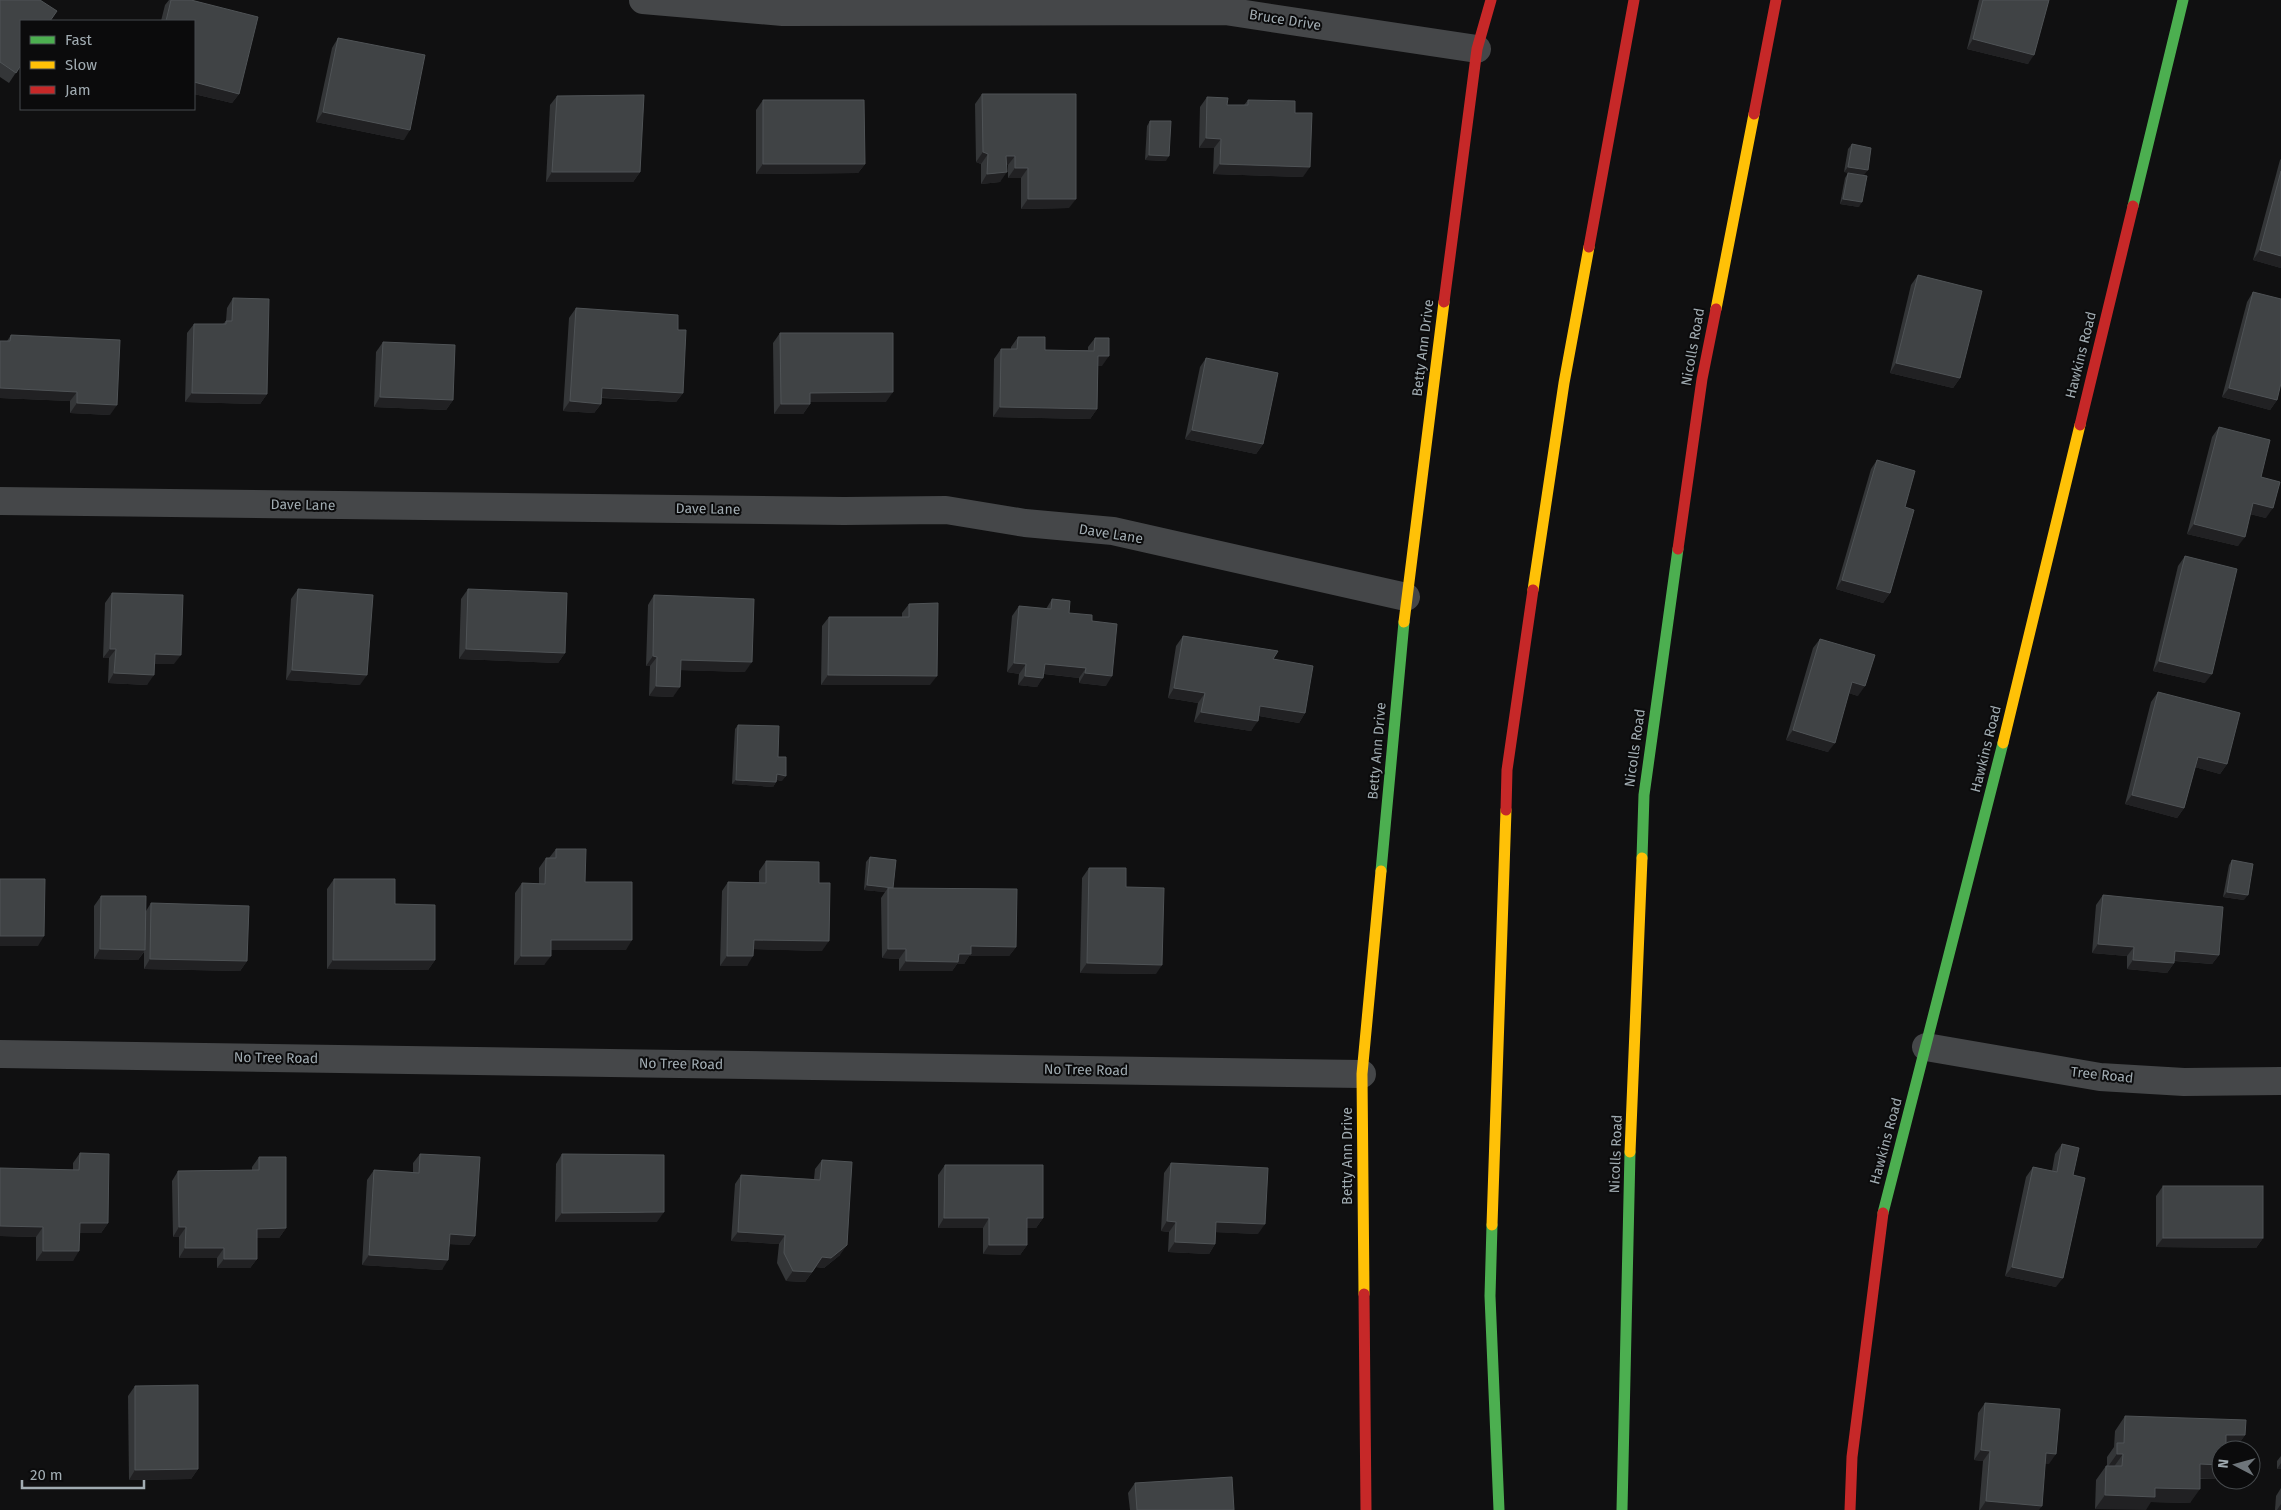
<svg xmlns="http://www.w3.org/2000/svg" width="2281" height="1510" font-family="'Fira Sans',sans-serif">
	<rect width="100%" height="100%" fill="#101011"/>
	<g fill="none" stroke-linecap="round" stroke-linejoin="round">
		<g stroke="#454749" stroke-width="28">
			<polyline points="643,0 783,12 1225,11 1477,49"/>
			<polyline points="0,501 844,511 946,510 1025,523 1113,531 1406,597"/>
			<polyline points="1926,1047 2100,1077 2184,1082 2281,1081"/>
			<polyline points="0,1054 1362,1074"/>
		</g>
		<g stroke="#4caf50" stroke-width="11">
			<polyline points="2133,206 2183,0"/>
			<polyline points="1642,858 1644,795 1678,549"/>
			<polyline points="1381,871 1404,622"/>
			<polyline points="1883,1213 2003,743"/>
			<polyline points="1492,1225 1490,1296 1499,1510"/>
			<polyline points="1622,1510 1630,1152"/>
		</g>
		<g stroke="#ffc107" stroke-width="11">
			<polyline points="1716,309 1754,114"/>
			<polyline points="1533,590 1564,383 1589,247"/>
			<polyline points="1404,622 1444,302"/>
			<polyline points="2003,743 2080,425"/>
			<polyline points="1630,1152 1642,858"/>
			<polyline points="1492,1225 1506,810"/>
			<polyline points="1364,1294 1362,1074 1381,871"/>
		</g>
		<g stroke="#c62828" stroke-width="11">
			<polyline points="1754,114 1776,0"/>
			<polyline points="1589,247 1634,0"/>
			<polyline points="1444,302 1477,49 1491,0"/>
			<polyline points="2080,425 2133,206"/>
			<polyline points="1678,549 1702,379 1716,309"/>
			<polyline points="1506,810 1507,770 1533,590"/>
			<polyline points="1364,1294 1366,1510"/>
			<polyline points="1850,1510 1852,1457 1883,1213"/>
		</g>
	</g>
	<g fill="#343638">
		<polygon points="0,0 21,65 9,83 0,77"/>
		<polygon points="169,0 191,0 239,94 232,103 194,94 194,21 161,21 165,5"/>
		<polygon points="1979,0 2049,0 2028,64 1967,49"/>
		<polygon points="338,38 404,140 316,122 332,48"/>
		<polygon points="982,94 1069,208 1021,209 1021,178 1008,178 1008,165 1007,165 1000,182 981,184 981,164 976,162 975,104"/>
		<polygon points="557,96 640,172 633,182 546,182 550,105"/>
		<polygon points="1207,97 1227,105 1244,105 1248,100 1295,113 1303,177 1213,174 1214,148 1199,148 1200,107"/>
		<polygon points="763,100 865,164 858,173 756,174 756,110"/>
		<polygon points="1150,121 1166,161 1145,160 1147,126"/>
		<polygon points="1852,144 1864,175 1844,172 1848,149"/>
		<polygon points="2281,159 2281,268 2253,260 2280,160"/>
		<polygon points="1848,173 1859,207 1840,204 1845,178"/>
		<polygon points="1918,275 1960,378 1953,388 1890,373 1911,285"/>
		<polygon points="2253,292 2277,400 2270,410 2222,397 2247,302"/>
		<polygon points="233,298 267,394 260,404 185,402 187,333 194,324 223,324 226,321 227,308"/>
		<polygon points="576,308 678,330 683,393 676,402 601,398 601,404 594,413 563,411 569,318"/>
		<polygon points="780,333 886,402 810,402 810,404 803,414 774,414 773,343"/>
		<polygon points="11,335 110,415 70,413 70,401 0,398 0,341 7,341"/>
		<polygon points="1018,337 1045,350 1088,350 1088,347 1095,338 1102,366 1098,366 1097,409 1090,419 993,417 994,359 1001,349 1011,349 1011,347"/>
		<polygon points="383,342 453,400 446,410 374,407 376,352"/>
		<polygon points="1206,358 1263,444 1256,454 1185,439 1200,367"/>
		<polygon points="2219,427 2261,477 2266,518 2250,514 2238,546 2187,534 2212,437"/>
		<polygon points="1877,460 1905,507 1890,593 1883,603 1836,589 1871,469"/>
		<polygon points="2185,556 2205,683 2153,671 2178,566"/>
		<polygon points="298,589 360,685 286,680 291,599"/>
		<polygon points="468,589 565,653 558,663 459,659 461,599"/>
		<polygon points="112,593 174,664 154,664 147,685 108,683 109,658 103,658 105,603"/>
		<polygon points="654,595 745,672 681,670 673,697 649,696 650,666 646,666 648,605"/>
		<polygon points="1052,599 1069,613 1092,621 1106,686 1079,683 1079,678 1044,674 1037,687 1018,685 1019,674 1007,672 1012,616 1019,606 1046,609"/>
		<polygon points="909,604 930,685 821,685 822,626 829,617 902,617 902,613"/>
		<polygon points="1183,636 1273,659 1305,713 1299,723 1259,716 1251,731 1194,722 1198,703 1168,698 1176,646"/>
		<polygon points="1820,639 1858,696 1849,693 1828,752 1786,740 1813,648"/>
		<polygon points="2158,692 2227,764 2220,774 2195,767 2184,808 2177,818 2125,804 2151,702"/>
		<polygon points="738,725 778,757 782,781 777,780 776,782 773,787 732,784 735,729"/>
		<polygon points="556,849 585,882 626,950 551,950 544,965 514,965 515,893 522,883 539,884 539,868 546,858 549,858"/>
		<polygon points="870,857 893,888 1016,947 1009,956 969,956 964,964 957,964 952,971 899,971 899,959 882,958 881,898 885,892 864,890 866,862"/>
		<polygon points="2232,860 2244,900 2223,897 2229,865"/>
		<polygon points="766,861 819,883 822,951 754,949 747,966 720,966 722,891 728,882 759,882 759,871"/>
		<polygon points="1089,868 1126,887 1156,974 1080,973 1082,878"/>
		<polygon points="334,879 395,904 435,960 428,970 327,969 327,889"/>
		<polygon points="2103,895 2219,955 2212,964 2174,961 2174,963 2167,973 2127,969 2127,956 2092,953 2096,905"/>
		<polygon points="101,896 146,911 151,903 247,961 240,971 144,969 144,952 138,960 94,959 94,906"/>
		<polygon points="2062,1144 2073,1175 2056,1287 2005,1276 2026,1177 2033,1167 2052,1171 2055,1154"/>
		<polygon points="80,1153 108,1223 101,1233 80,1233 73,1261 36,1261 36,1237 0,1236 0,1168 73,1170 73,1163"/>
		<polygon points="420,1154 475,1236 469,1245 450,1244 442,1270 362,1265 367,1180 374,1170 413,1172 413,1163"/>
		<polygon points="562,1154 657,1222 555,1222 556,1164"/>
		<polygon points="259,1157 286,1228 279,1238 257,1238 257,1259 250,1268 217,1268 217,1258 179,1258 179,1237 173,1237 172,1181 178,1171 252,1170 252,1167"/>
		<polygon points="822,1160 840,1255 824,1268 816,1267 805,1282 786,1281 777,1263 779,1244 731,1241 735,1184 741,1175 814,1179 815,1169"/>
		<polygon points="1171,1163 1258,1234 1216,1232 1215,1244 1209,1254 1168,1252 1169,1232 1161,1231 1164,1173"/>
		<polygon points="945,1165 1043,1218 1036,1228 1027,1228 1027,1245 1020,1255 983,1254 983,1228 938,1228 938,1175"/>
		<polygon points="2163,1186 2263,1238 2256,1248 2156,1247 2156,1196"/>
		<polygon points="135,1386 198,1469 191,1479 129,1480 128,1396"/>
		<polygon points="1985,1403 2049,1464 2045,1463 2039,1510 1979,1510 1983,1461 1974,1460 1978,1413"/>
		<polygon points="2125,1416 2245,1435 2235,1449 2226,1449 2215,1479 2200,1479 2190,1503 2151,1502 2095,1509 2096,1480 2106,1466 2107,1466 2107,1457 2114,1447 2115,1431"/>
		<polygon points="2281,1456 2281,1469 2277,1469 2277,1461"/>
		<polygon points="1135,1483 1234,1510 1130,1510 1128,1493"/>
		<polygon points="2281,1488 2281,1510 2275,1510 2276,1496"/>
	</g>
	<g fill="#212123">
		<polygon points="1973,39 2034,55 2028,64 1967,49"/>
		<polygon points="194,82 239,94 232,103 194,94"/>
		<polygon points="323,112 410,130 404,140 316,122"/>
		<polygon points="1206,138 1221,139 1214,148 1199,148"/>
		<polygon points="983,152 988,154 981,164 976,162"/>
		<polygon points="1149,155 1169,156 1166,161 1145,160"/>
		<polygon points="1006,156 1015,156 1008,165 1000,166"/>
		<polygon points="763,164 865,164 858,173 756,174"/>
		<polygon points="1220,164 1310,167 1303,177 1213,174"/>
		<polygon points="1848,167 1868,170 1864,175 1844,172"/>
		<polygon points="1015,168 1028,168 1021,178 1008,178"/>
		<polygon points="552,172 640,172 633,182 546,182"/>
		<polygon points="1007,172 1000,182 981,184 987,174"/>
		<polygon points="1028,199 1076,199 1069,208 1021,209"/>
		<polygon points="1843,199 1862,202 1859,207 1840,204"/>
		<polygon points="2260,250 2281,256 2281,268 2253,260"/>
		<polygon points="1098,356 1109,356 1102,366 1092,366"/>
		<polygon points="1896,363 1960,378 1953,388 1890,373"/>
		<polygon points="0,388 77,392 70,401 0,398"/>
		<polygon points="602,388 683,393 676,402 595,397"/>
		<polygon points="2229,388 2277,400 2270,410 2222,397"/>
		<polygon points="893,392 886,402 803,402 810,393"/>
		<polygon points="192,393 267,394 260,404 185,402"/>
		<polygon points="380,397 453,400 446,410 374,407"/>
		<polygon points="570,401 601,404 594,413 563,411"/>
		<polygon points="77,403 117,405 110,415 70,413"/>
		<polygon points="781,404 810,404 803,414 774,414"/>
		<polygon points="1000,407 1097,409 1090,419 993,417"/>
		<polygon points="1192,430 1263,444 1256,454 1185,439"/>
		<polygon points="2253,503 2273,508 2266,518 2246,513"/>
		<polygon points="2194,524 2245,537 2238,546 2187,534"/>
		<polygon points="1842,580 1890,593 1883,603 1836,589"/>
		<polygon points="110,649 116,649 109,658 103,658"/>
		<polygon points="466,649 565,653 558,663 459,659"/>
		<polygon points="155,654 181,655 174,664 148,664"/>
		<polygon points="653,656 657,657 650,666 646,666"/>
		<polygon points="681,660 752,662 745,672 674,670"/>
		<polygon points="2159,661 2212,674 2205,683 2153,671"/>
		<polygon points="1014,663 1026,664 1019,674 1007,672"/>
		<polygon points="1045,664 1086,668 1079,678 1038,673"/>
		<polygon points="292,670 367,675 360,685 286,680"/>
		<polygon points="114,673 154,675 147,685 108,683"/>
		<polygon points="1085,673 1112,676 1106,686 1079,683"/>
		<polygon points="828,675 937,676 930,685 821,685"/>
		<polygon points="1025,676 1043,678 1037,687 1018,685"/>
		<polygon points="1852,682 1865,686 1858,696 1845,692"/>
		<polygon points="656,686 680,687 673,697 649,696"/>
		<polygon points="1174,688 1205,693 1198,703 1168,698"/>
		<polygon points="1260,706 1305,713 1299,723 1254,715"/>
		<polygon points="1201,712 1258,721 1251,731 1194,722"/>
		<polygon points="1793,730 1835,743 1828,752 1786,740"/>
		<polygon points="2198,757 2227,764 2220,774 2191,766"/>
		<polygon points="777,774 786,776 782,781 774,779"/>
		<polygon points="736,780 776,782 773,787 732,784"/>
		<polygon points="2132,795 2184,808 2177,818 2125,804"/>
		<polygon points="867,885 893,888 888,888 885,892 864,890"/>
		<polygon points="2227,892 2248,895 2244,900 2223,897"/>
		<polygon points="0,936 44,936 38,946 0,946"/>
		<polygon points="551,940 632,940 626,950 545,950"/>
		<polygon points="754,940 829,941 822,951 747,949"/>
		<polygon points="2098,944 2134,947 2127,956 2092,953"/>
		<polygon points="971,946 1016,947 1009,956 969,956 964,964 957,964 952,971 899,971 906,961"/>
		<polygon points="100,949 145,950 138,960 94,959"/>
		<polygon points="888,949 906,949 899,959 882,958"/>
		<polygon points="2175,951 2219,955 2212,964 2168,960"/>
		<polygon points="521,956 551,956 544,965 514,965"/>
		<polygon points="727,956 753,956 747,966 720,966"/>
		<polygon points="150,959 247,961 240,971 144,969"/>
		<polygon points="333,960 435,960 428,970 327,969"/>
		<polygon points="2133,960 2174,963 2167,973 2127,969"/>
		<polygon points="1087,963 1162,965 1156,974 1080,973"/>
		<polygon points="664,1212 657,1222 555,1222 562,1213"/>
		<polygon points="944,1218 989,1218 983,1228 938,1228"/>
		<polygon points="1027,1218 1043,1218 1036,1228 1020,1228"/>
		<polygon points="1167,1221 1176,1222 1169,1232 1161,1231"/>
		<polygon points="1216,1222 1265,1224 1258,1234 1210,1232"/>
		<polygon points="80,1223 108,1223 101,1233 74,1233"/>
		<polygon points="0,1226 43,1227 36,1237 0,1236"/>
		<polygon points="179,1227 186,1227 179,1237 173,1237"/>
		<polygon points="286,1228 279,1238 250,1238 257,1229"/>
		<polygon points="738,1232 785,1235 779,1244 731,1241"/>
		<polygon points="450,1234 475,1236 469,1245 444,1244"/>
		<polygon points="2163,1238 2263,1238 2256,1248 2156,1247"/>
		<polygon points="1175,1242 1215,1244 1209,1254 1168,1252"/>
		<polygon points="847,1245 840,1255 824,1268 815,1267 822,1257"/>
		<polygon points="989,1245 1027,1245 1020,1255 983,1254"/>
		<polygon points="185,1248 224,1248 217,1258 179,1258"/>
		<polygon points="43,1251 79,1251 73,1261 36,1261"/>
		<polygon points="369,1255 448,1260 442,1270 362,1265"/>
		<polygon points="224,1259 257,1259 250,1268 217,1268"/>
		<polygon points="2012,1267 2063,1278 2056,1287 2005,1276"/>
		<polygon points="793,1271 812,1272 805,1282 786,1281"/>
		<polygon points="2226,1435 2245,1435 2235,1449 2216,1449"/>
		<polygon points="1981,1450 1990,1451 1983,1461 1974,1460"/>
		<polygon points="2046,1453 2056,1454 2049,1464 2039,1463"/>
		<polygon points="2117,1454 2123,1454 2113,1468 2107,1468"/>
		<polygon points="2281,1463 2281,1469 2277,1469"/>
		<polygon points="2200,1464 2221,1465 2221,1471 2215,1479 2190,1478"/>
		<polygon points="198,1469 191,1479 129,1480 135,1470"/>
		<polygon points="2155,1488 2200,1489 2190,1503 2151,1502 2146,1510 2095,1509 2105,1495"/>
		<polygon points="1986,1501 2042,1506 2039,1510 1980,1510"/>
		<polygon points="2281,1504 2281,1510 2277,1510"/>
	</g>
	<g fill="#404345" stroke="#4f5356">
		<polygon points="0,0 40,0 57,11 50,21 21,21 21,65 16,73 0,62"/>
		<polygon points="171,0 191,0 258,17 239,94 194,82 194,21 166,21"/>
		<polygon points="1983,0 2049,0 2034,55 1973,39"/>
		<polygon points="338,38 425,55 410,130 323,112"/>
		<polygon points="982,94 1076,94 1076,199 1028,199 1028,168 1015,168 1015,156 1006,156 1007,172 987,174 988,154 983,152"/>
		<polygon points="644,95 640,172 552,172 557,96"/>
		<polygon points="1207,97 1228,98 1227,105 1248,105 1248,100 1295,101 1295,113 1312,113 1310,167 1220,164 1221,139 1206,138"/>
		<polygon points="763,100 864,100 865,164 763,164"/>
		<polygon points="1150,121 1171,121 1169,156 1149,155"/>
		<polygon points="1852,144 1871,148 1868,170 1848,167"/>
		<polygon points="2281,171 2281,256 2260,250"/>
		<polygon points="1848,173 1867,176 1862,202 1843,199"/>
		<polygon points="1918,275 1982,291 1960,378 1896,363"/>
		<polygon points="2253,292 2281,299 2281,383 2277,400 2229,388"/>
		<polygon points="233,298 269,299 267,394 192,393 194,324 226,324 226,321 232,321"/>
		<polygon points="576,308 678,315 678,330 686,330 683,393 602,388 601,404 570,401"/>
		<polygon points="780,333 893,333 893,392 810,393 810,404 781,404"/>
		<polygon points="11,335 120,340 117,405 77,403 77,392 0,388 0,341 10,341"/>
		<polygon points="1018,337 1045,337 1045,350 1094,351 1095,338 1109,338 1109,356 1098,356 1097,409 1000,407 1001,349 1017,349"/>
		<polygon points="383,342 455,345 453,400 380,397"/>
		<polygon points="1206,358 1278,373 1263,444 1192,430"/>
		<polygon points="2219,427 2270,440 2261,477 2280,482 2273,508 2253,503 2245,537 2194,524"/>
		<polygon points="1877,460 1915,471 1905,507 1914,510 1890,593 1842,580"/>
		<polygon points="2185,556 2237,569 2212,674 2159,661"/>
		<polygon points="298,589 373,595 367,675 292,670"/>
		<polygon points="468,589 567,593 565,653 466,649"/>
		<polygon points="112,593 183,595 181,655 155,654 154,675 114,673 116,649 110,649"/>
		<polygon points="654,595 754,599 752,662 681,660 680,687 656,686 657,657 653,656"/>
		<polygon points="1052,599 1070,601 1069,613 1092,615 1092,621 1117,624 1112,676 1085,673 1086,668 1045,664 1043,678 1025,676 1026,664 1014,663 1019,606 1051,609"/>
		<polygon points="938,603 937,676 828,675 829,617 909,617 909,604"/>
		<polygon points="1183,636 1278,651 1273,659 1313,666 1305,713 1260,706 1258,721 1201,712 1205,693 1174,688"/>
		<polygon points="1820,639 1875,655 1865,686 1852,682 1835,743 1793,730"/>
		<polygon points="2158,692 2240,713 2227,764 2198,757 2184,808 2132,795"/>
		<polygon points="738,725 779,726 778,757 786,757 786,776 777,774 776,782 736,780"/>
		<polygon points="556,849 586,849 585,882 632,882 632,940 551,940 551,956 521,956 522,883 545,884 546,858 556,858"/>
		<polygon points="870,857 896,860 893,888 867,885"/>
		<polygon points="2232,860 2253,864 2248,895 2227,892"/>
		<polygon points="766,861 819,862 819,883 830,883 829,941 754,940 753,956 727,956 728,882 766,883"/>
		<polygon points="1089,868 1126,868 1126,887 1164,888 1162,965 1087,963"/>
		<polygon points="0,879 45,879 44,936 0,936"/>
		<polygon points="334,879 395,879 395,904 435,905 435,960 333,960"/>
		<polygon points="888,888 1017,889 1016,947 971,946 971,954 959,954 958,962 906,961 906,949 888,949"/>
		<polygon points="2103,895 2223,907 2219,955 2175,951 2174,963 2133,960 2134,947 2098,944"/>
		<polygon points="101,896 146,896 145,950 100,949"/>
		<polygon points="151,903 249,906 247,961 150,959"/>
		<polygon points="2062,1144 2079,1148 2073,1175 2085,1178 2063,1278 2012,1267 2033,1167 2057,1172"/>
		<polygon points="80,1153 109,1154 108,1223 80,1223 79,1251 43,1251 43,1227 0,1226 0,1168 79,1170"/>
		<polygon points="420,1154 480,1157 475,1236 450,1234 448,1260 369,1255 374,1170 419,1173"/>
		<polygon points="562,1154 664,1155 664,1212 562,1213"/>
		<polygon points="259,1157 286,1157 286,1228 257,1229 257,1259 224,1259 224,1248 185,1248 186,1227 179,1227 178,1171 259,1170"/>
		<polygon points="822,1160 852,1162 847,1245 831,1258 822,1257 812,1272 793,1271 784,1253 785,1235 738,1232 741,1175 820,1180"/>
		<polygon points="1171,1163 1268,1168 1265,1224 1216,1222 1215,1244 1175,1242 1176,1222 1167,1221"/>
		<polygon points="945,1165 1043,1165 1043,1218 1027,1218 1027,1245 989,1245 989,1218 944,1218"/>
		<rect x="2163" y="1186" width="100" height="52"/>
		<polygon points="198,1385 198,1469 135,1470 135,1386"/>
		<polygon points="1985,1403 2060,1409 2056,1454 2046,1453 2042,1506 1986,1501 1990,1451 1981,1450"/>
		<polygon points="2125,1416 2246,1420 2245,1435 2226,1435 2226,1450 2221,1450 2221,1465 2200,1464 2200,1489 2155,1488 2155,1497 2105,1495 2106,1466 2122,1466 2123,1454 2117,1454 2117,1443 2124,1443"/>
		<polygon points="1232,1477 1234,1510 1137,1510 1135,1483"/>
	</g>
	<g text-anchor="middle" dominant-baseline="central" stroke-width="4" stroke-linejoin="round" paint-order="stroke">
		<g font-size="14" fill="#a1acb2" stroke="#0b0b0c">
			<text transform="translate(1285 20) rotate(9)">Bruce Drive</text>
			<text transform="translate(1693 347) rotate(-80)">Nicolls Road</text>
			<text transform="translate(1423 348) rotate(-83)">Betty Ann Drive</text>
			<text transform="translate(2081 355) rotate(-76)">Hawkins Road</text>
			<text transform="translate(303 505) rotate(1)">Dave Lane</text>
			<text transform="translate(708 509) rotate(1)">Dave Lane</text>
			<text transform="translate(1111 534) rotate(9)">Dave Lane</text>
			<text transform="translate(1635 748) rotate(-82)">Nicolls Road</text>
			<text transform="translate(1986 749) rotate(-76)">Hawkins Road</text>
			<text transform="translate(1377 751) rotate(-85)">Betty Ann Drive</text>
			<text transform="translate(276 1058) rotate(1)">No Tree Road</text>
			<text transform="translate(681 1064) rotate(1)">No Tree Road</text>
			<text transform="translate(1086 1070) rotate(1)">No Tree Road</text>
			<text transform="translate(2102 1075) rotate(6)">Tree Road</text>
			<text transform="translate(1886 1141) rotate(-75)">Hawkins Road</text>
			<text transform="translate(1616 1154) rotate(-88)">Nicolls Road</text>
			<text transform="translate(1347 1156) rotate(-90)">Betty Ann Drive</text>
		</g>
	</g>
	<rect x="20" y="20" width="175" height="90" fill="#0b0b0c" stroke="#474b4e"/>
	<rect x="30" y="36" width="25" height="8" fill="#4caf50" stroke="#474b4e"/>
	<text x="65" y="45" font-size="15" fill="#a1acb2">Fast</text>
	<rect x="30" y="61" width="25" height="8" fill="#ffc107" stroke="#474b4e"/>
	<text x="65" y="70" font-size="15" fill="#a1acb2">Slow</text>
	<rect x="30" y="86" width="25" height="8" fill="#c62828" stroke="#474b4e"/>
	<text x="65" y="95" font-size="15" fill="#a1acb2">Jam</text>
	<g transform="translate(2236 1465) rotate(276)"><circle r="24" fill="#0b0b0c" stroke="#474b4e"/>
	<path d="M0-4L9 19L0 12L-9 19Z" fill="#6e757a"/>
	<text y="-8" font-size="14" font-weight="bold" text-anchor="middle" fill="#a1acb2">N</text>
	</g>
	<path d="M22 1480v8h122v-8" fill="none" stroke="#a1acb2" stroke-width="2.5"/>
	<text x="30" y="1480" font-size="15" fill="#a1acb2" stroke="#0b0b0c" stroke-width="4" paint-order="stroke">20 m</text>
</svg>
